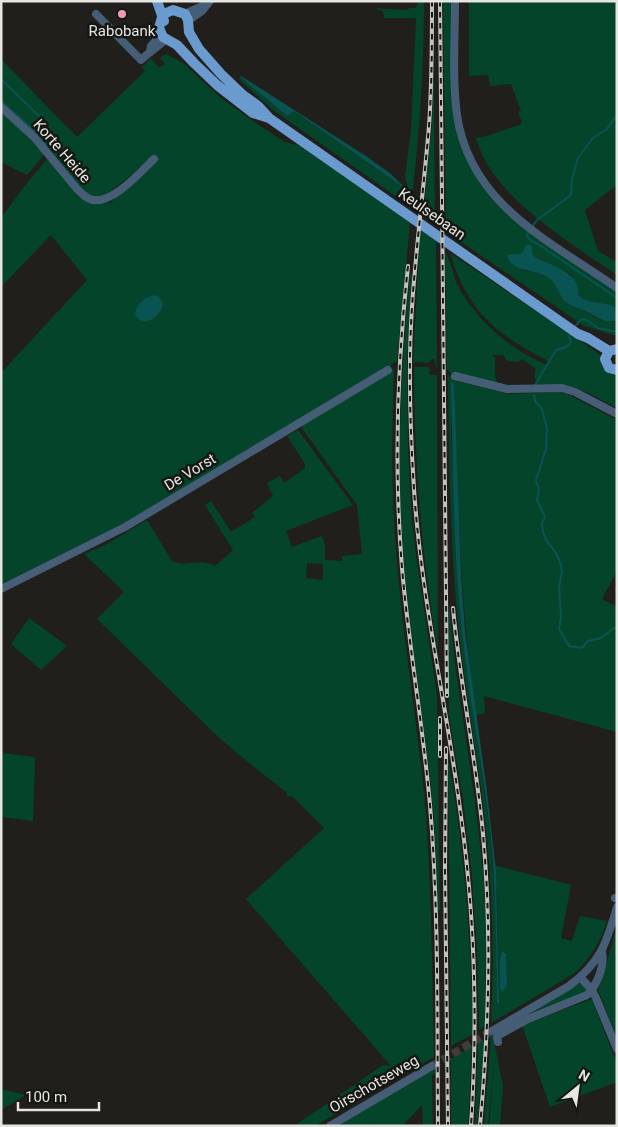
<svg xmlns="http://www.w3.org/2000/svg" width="618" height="1127" font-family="Roboto,sans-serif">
	<rect width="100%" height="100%" fill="#201f1c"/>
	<g fill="#04442a" fill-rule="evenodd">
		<path d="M419,1h5c0,69 -5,138 -13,206l-138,-97 -34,-31 1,-2 41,34 7,5 6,-5 94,66 20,12 -3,-12 6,-47 5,-112h-32l-1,-7 -10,-3 35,2 1,-2h7z"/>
		<path d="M443,1h9l1,105 19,63 20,29 25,24 100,69v17c-10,-7 -34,-3 -39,-13 -3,-5 -4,-14 -6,-20l-38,-19 -2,-3 -1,-7 -10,9h-13l1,5 13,10 15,2 10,4 8,6 12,21 16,6 13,9 18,4 3,-1v15l-33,-10 -136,-93v-7h-2z"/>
		<path d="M469,1h148v184l-32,25 13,41 19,11v13c-48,-33 -125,-78 -141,-137l11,-2 32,-11 3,-3 -4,-10 3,-1 -10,-27 -21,2 -2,-11 -19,1z"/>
		<path d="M166,54l17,9 38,35 39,28 25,16 16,4 109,77 -13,139 -4,1 -4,5 -260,153 -128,63v-211l86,-93 -36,-45 -50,52v-69l22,-30 24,-29 30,36 9,6 11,3 13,-1 48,-42 -5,-5c-12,9 -42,39 -55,41 -7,1 -12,-3 -17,-8l-80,-84v-46l76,78 68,-66 -3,-4 9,-9 8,10 6,-4 -5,-6z"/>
		<polygon points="433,81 434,81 435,224 433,220 432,222 423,216 432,125"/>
		<polygon points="1,112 28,136 44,155 27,175 1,162 1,129 3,128"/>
		<polygon points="421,231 432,238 432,240 433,238 436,240 437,369 434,359 432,359 428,363 413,362 420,232"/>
		<path d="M445,252c7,10 8,25 14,36 20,35 51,61 88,77l1,-4c-52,-27 -80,-49 -98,-108l148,100 3,3 1,8 15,9v35c-32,-17 -43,-26 -81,-23l1,-3 -3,-6 2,-7 -14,-10 -4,3 -11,-1 -4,-6h-10v2h2v19l2,7 9,2 -56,-12 -3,-4z"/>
		<path d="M410,275h2l-5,87 1,88 4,70 4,36 21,139 3,215h-2c-1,-44 -3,-88 -8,-132 -9,-76 -21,-152 -27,-228 -7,-93 -2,-183 7,-275z"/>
		<path d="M414,367h15l1,8h7l1,277c-16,-92 -24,-189 -24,-285z"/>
		<path d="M394,368c-2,60 -3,121 2,181 6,85 21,170 29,255 7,84 7,170 9,253l-119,69h-21l89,-61 8,1 -145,-167 78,-71 -31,-31 -7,-1 1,-3 -49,-39 -25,-22 -116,-113 27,-27 -40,-38 19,-8 44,-26 25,41c17,7 26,-4 43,5l18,-16 -28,-45 6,-4 20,31 24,-15 -3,-4 21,-17 -6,-13 13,-7 4,7 21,-15v-4l-18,-28 11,-6 55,75 -67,26 6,16 30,-11 3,9v15l17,1v-5l20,-2 -5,-49 -58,-81zM307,563l16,1v16l-17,-2z"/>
		<path d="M448,375l10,3 -1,3 52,13 46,-2 12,2 50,26v151l-15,28 15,8v125l-133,-36 1,17 -9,2c-16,-111 -19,-221 -22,-333l-3,50 7,142 8,88 24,169 6,90 1,67 2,15 -2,-108 -3,-30 77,20 -10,53 11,3 8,-25 27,5c-7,22 -16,36 -32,52l-84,50c3,-64 2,-129 -5,-193 -7,-66 -20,-132 -27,-198 -9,-85 -10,-171 -11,-257zM502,951l3,1 1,2 1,31 -6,6 -1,-3v-29z"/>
		<polygon points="449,603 455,664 475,802 483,871 486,922 485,1023 485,1026 479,1030 477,950 472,876 463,799 449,716"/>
		<polygon points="29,618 67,646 41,670 11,644"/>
		<polygon points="1,753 35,757 33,821 1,817"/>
		<path d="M448,757c16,89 23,180 25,273v4l-22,12z"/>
		<polygon points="617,926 617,1039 598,989 602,980"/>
		<polygon points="578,983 582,984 586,988 586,993 529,1014"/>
		<polygon points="592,999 617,1064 617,1082 550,1107 522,1025"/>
		<polygon points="491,1035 495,1038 494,1042 503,1086 500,1126 489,1126 495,1051 488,1126 484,1126"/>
		<polygon points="485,1039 477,1126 475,1126 478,1043"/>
		<polygon points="472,1046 468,1126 451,1126 451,1059"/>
		<polygon points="435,1068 435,1073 432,1075 433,1126 423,1126 422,1105 402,1126 339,1126 368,1107"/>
		<polygon points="1,1089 26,1095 1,1110"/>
	</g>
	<g fill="#095353">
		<polygon points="241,76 366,156 391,174 407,190 294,111 288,116 281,111 240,77"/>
		<path d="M526,244l6,2v7l2,3c16,10 47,15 44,39 10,11 27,5 39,13v13c-15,3 -23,-7 -36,-12 -4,-2 -10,-3 -14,-6 -8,-6 -9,-18 -18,-25 -12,-10 -37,-4 -42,-23 12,-3 15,4 19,-11z"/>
		<path d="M155,295l4,2 4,7c-3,14 -22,26 -28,9 2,-10 10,-16 20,-18z"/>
		<path d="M454,382l7,193 4,56 22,161 9,79 3,132h-2v-3c-1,-57 -1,-113 -7,-170 -8,-67 -21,-132 -28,-199 -9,-82 -9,-167 -11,-248z"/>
		<polygon points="502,951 503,951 506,954 507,985 502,992 500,988 500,959"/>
	</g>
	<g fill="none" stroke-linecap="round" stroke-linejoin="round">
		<g stroke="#095353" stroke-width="2">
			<polyline points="1,79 42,119 48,131 48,146"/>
			<polyline points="1,101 38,134 48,146"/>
			<polyline points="532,227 537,220 571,195 572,179 578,158 593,138 607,129 617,115"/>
			<polyline points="529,231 527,236 530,240 538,244 617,298"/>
			<polyline points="574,328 580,320 585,319 598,328 617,332"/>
			<polyline points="535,385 556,350 567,347 571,342 569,337 570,334"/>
			<polyline points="534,395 535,401 542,409 547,429 546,449 536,480 539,490 537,500 544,515 545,518 542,523 543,532 547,541 556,553 561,565 562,572 559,587 561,617 559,629 569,646 582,648 588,641 601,638 614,628 617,628"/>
		</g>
		<polyline stroke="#3e3d3a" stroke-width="8" stroke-dasharray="8 4" stroke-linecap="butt" points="432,1066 492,1031"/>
		<g stroke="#465d76" stroke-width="8">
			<path d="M455,1c0,38 -3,77 2,114 13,90 93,126 160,173"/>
			<polyline points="189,12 207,4"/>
			<path d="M96,14l45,46c8,-8 17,-13 25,-21"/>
			<polyline points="192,18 202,11 210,1"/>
			<polyline points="150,52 151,46 161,35"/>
			<path d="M1,107l33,30 43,52c5,5 10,10 16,11 20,4 48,-29 61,-41"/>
			<polyline points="455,376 507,389 562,388 575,392 617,414"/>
			<polyline points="1,589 125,527 388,370"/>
			<polyline points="615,898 617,898"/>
			<polyline points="581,978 592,990 596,998 617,1049"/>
			<path d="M492,1031l77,-45c32,-24 37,-42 48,-79"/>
			<path d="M498,1042l-1,-5 2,-2 29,-16 59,-24c10,-10 18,-29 15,-43"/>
			<polyline points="330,1126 432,1066"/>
		</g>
		<g stroke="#6b9ace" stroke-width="10">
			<polyline points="157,1 164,21"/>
			<polyline points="269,118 253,113 217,85 194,63 177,45 163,37 159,28 162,17 166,13 173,10 185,14 188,20 189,32 199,49 221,74 243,95 258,106 269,118 578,334 588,338 609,351"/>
			<polyline points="617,349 609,351 605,359 609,368 617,370"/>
		</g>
		<g stroke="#c2c2bf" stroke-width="4">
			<g id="rail">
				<path d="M432,1c0,42 0,84 -3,125 -5,60 -13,121 -17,181 -4,60 -2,121 2,182 7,108 32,213 46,320 15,105 18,210 11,317"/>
				<polyline points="440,1 447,696"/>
				<path d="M408,266c-11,100 -14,202 -6,302 7,80 21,158 28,237 9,107 7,214 8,321"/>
				<path d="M453,608c7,76 23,150 30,226 9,98 6,194 -3,292"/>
				<polyline points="440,718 440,756"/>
				<polyline points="446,748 445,868 448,1126"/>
			</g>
		</g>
		<use href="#rail" stroke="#161613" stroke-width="2" stroke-dasharray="5.5" stroke-linecap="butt"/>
	</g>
	<circle fill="#ef9ab8" stroke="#161613" stroke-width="2" cx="122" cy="14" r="5"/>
	<g text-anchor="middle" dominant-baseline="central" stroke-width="5" stroke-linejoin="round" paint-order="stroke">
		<g font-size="15" fill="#e5e5e2" stroke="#161613">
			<text x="122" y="31">Rabobank</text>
		</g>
		<g font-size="15" fill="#e5e5e2" stroke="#161613">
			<text transform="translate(62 151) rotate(49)">Korte Heide</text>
			<text transform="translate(432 214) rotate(35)">Keulsebaan</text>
			<text transform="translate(190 472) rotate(-31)">De Vorst</text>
			<text transform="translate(374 1084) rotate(-30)">Oirschotseweg</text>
		</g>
	</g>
	<rect width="618" height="1127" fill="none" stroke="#e5e5e2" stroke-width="5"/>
	<g transform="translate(578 1087) rotate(29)" stroke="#161613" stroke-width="4" paint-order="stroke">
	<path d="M0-4L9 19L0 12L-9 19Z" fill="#e5e5e2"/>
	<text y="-8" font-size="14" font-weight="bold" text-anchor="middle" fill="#e5e5e2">N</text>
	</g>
	<path d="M18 1102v8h81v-8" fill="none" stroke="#e5e5e2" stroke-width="2.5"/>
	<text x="25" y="1102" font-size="15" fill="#e5e5e2" stroke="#161613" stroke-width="4" paint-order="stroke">100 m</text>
</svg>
